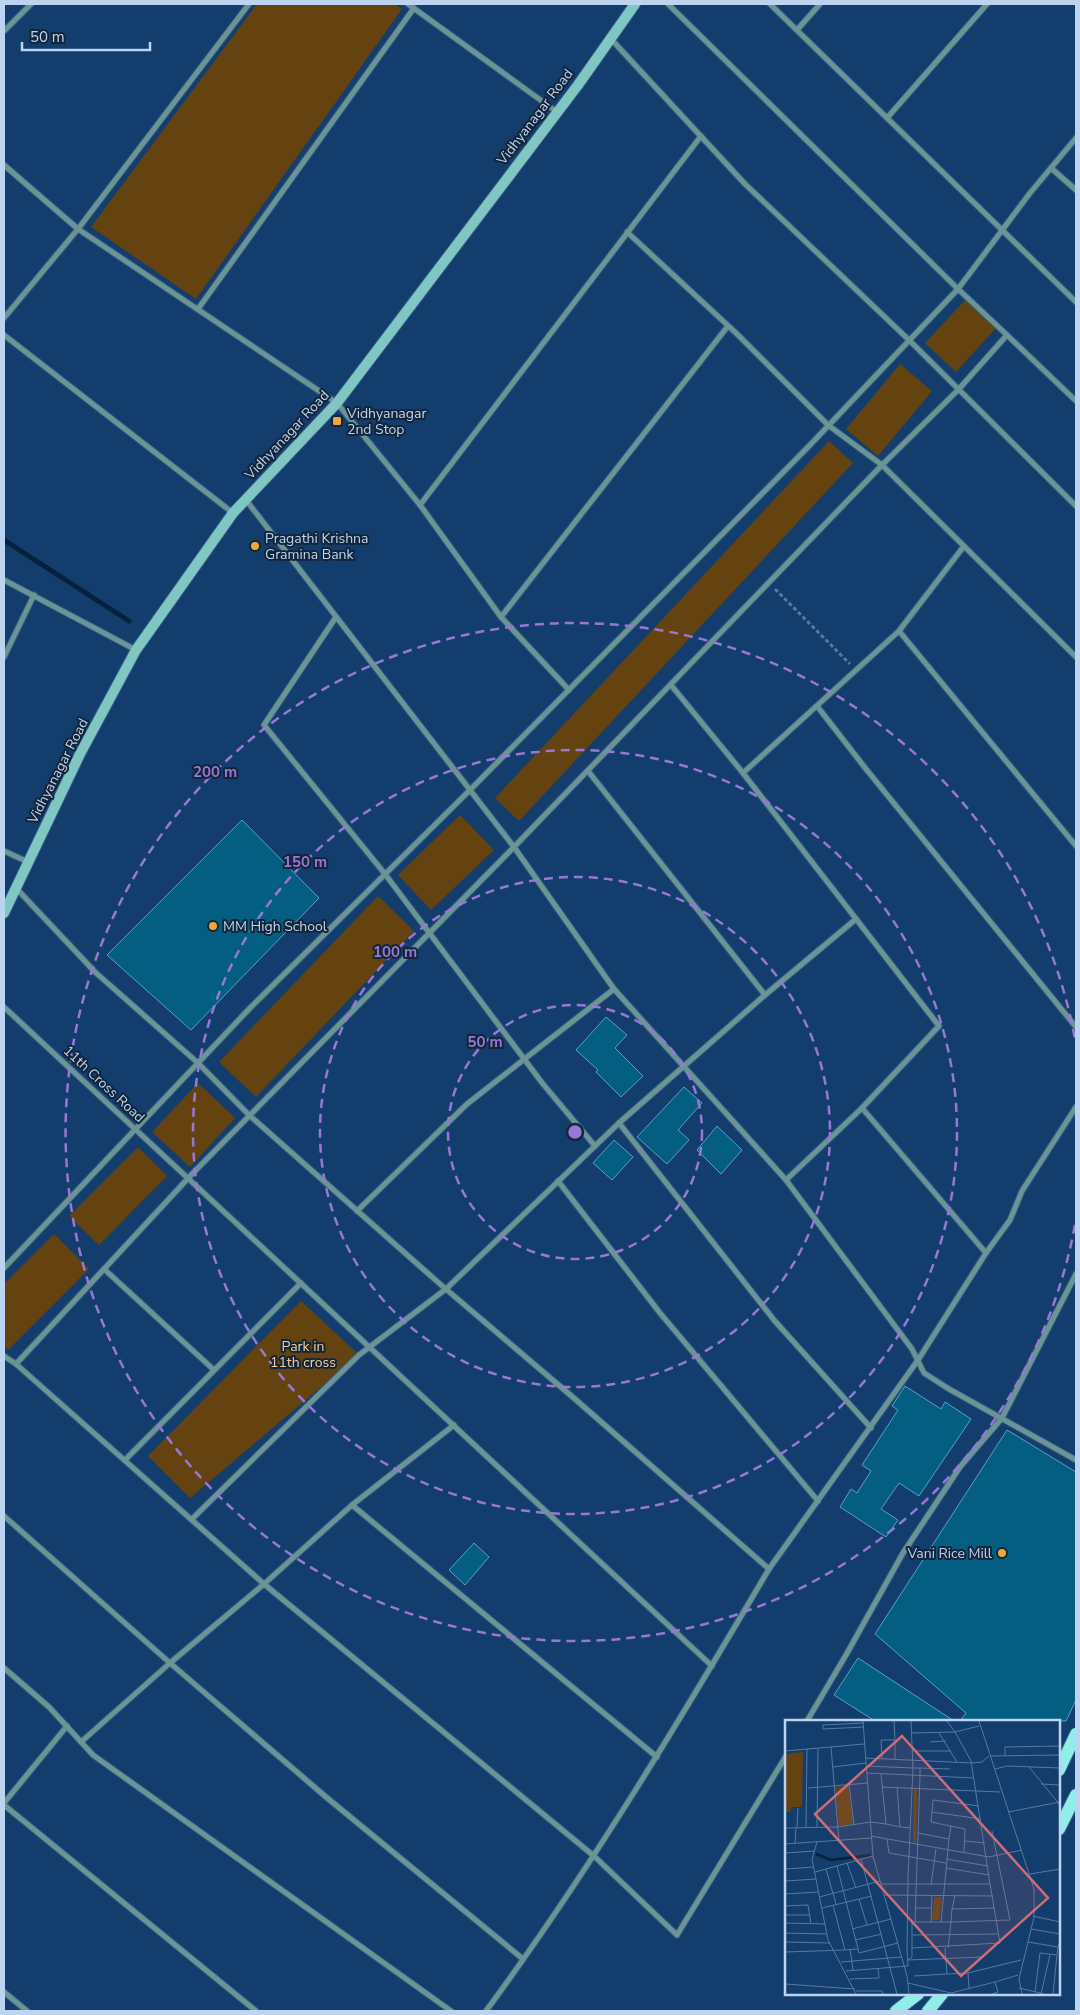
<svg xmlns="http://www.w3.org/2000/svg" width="1080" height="2015" font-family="'Nunito Sans',sans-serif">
	<rect width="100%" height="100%" fill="#133d6c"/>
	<g fill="#644310">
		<polygon points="257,4 394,4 402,9 196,299 91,227"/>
		<polygon points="965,300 996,328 956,372 925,343"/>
		<polygon points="900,364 932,391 878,456 846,429"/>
		<polygon points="829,441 853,463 519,821 495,798"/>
		<polygon points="460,815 494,850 431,910 398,875"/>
		<polygon points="378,896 414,931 256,1097 219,1062"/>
		<polygon points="198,1083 235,1118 190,1167 152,1132"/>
		<polygon points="138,1147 167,1176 99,1245 69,1216"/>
		<polygon points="54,1234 89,1269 8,1350 4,1345 4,1284"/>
		<polygon points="301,1301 359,1355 190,1498 148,1456"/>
	</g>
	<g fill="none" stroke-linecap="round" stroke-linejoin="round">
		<polyline stroke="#07213d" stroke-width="5" points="4,540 129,621"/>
	</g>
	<g fill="#045e81" stroke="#58a1c7">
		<polygon points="242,820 319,898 191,1030 107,955"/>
		<polygon points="606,1017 627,1035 615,1048 643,1076 621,1097 596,1072 598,1070 576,1050"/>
		<polygon points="684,1087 702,1103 678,1130 689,1140 667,1164 637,1137"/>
		<polygon points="717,1126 742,1150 721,1174 697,1150"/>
		<polygon points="614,1140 633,1157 612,1180 593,1163"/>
		<polygon points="905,1386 941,1409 945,1402 971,1419 919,1496 899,1483 881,1509 898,1520 886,1537 840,1507 851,1489 857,1493 871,1471 862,1465 898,1410 892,1406"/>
		<polygon points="1007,1430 1076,1472 1076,1700 1066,1721 960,1721 966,1713 875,1634"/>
		<polygon points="474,1543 489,1557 465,1585 449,1570"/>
		<polygon points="858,1658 954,1721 875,1721 834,1695"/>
	</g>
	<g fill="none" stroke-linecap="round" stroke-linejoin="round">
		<g stroke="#355b86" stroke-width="7">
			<g id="street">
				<polyline points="408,4 557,112"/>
				<polyline points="668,4 958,289 1030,193 1076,138"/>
				<polyline points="770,4 1076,302"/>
				<polyline points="797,30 820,4"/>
				<polyline points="4,31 31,4"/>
				<polyline points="611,39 745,184 909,340 1076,506"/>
				<polyline points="887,118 987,4"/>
				<polyline points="4,165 78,229 337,403 420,505"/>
				<polyline points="1051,168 1076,190"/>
				<polyline points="627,232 736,333 828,425 882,465 1076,657"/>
				<polyline points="198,309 414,8"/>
				<polyline points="4,318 78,229 249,4"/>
				<polyline points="4,335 233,513"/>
				<polyline points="1007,335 1076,401"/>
				<polyline points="246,500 514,847 614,989 786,1180 912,1349 924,1373 949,1389 1076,1460"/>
				<polyline points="4,580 136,650"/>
				<polyline points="336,617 264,725 385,874 543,1084 595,1146"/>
				<polyline points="501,617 420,505 701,136"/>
				<polyline points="899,631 964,546"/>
				<polyline points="4,657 34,595"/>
				<polyline points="671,685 743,773"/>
				<polyline points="569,690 501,617 728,326"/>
				<polyline points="817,706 866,769 1076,1027"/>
				<polyline points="588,771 765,995 856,919"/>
				<polyline points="4,851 28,862"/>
				<polyline points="16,888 95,972 198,1063 249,1115 440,1284 575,1399 769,1569 918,1360 986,1253 1010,1220 1022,1191 1076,1107"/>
				<polyline points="4,1007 712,1666"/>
				<polyline points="862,1108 986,1253"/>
				<polyline points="619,1123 774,1320 871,1428"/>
				<polyline points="786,1180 862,1108 939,1026 743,773 899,631 1076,846"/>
				<polyline points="558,1181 660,1313 818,1501"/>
				<polyline points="357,1211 467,1104 614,989"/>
				<polyline points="4,1268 250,1008 470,790 810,445 958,289 1007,335 958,390 882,465 514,847 193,1173 16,1364 4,1356"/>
				<polyline points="104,1269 214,1370"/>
				<polyline points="16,1364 264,1584 170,1663 81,1742"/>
				<polyline points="454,1425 352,1505 657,1757"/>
				<polyline points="125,1460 301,1283"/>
				<polyline points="352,1505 264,1584 594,1856 677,1935 786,1756"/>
				<polyline points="4,1516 170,1663 326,1797 523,1959"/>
				<polyline points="192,1519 359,1355 446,1289 619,1123 765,995"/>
				<polyline points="4,1668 49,1707 93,1755 451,2011"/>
				<polyline points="807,1721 846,1655 903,1553 960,1467 1002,1418 1076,1274"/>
				<polyline points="4,1803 67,1726"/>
				<polyline points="4,1805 256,2011"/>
				<polyline points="4,1992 27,2011"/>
				<path d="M486,2011c104,-141 194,-291 283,-442"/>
			</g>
		</g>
		<g stroke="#355b86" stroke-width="12">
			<polyline id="secondary" points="4,913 80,754 136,650 233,513 337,403 578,85 635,4"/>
		</g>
		<g stroke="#355b86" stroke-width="14">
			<g id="primary">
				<polyline points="1059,1770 1076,1734"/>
				<polyline points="1059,1829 1076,1795"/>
				<polyline points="896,2011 918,1994"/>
				<polyline points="928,2011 942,1994"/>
			</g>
		</g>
		<polyline stroke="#5679a0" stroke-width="3" stroke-dasharray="4 2.5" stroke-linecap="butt" points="775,589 850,664"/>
		<use href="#street" stroke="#6a9594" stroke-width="5"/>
		<use href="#secondary" stroke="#80c7c4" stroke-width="10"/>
		<use href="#primary" stroke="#90edea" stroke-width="12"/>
	</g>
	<g fill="none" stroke="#9978d5" stroke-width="2.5" stroke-dasharray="9 6">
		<circle cx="575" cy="1132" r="127"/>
		<circle cx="575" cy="1132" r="255"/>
		<circle cx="575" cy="1132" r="382"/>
		<path d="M1075 1225A509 509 0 1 1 1075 1039"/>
	</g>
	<g fill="#eea73d" stroke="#13253a" stroke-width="2">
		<rect x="332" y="416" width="10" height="10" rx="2.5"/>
		<circle cx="255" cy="546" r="5"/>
		<circle cx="213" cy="926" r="5"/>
		<circle cx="1002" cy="1553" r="5"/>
	</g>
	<g text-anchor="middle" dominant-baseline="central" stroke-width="4" stroke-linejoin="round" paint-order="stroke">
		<g font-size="14" fill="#bdd4f0" stroke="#13253a">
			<text transform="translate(535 117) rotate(-53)">Vidhyanagar Road</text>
			<text transform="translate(287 435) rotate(-47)">Vidhyanagar Road</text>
			<text transform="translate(58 771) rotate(-63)">Vidhyanagar Road</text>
			<text transform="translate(104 1084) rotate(43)">11th Cross Road</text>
		</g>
		<g font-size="14" fill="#bdd4f0" stroke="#13253a" text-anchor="start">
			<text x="347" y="413">Vidhyanagar<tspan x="347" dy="16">2nd Stop</tspan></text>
			<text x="265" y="538">Pragathi Krishna<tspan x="265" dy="16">Gramina Bank</tspan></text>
			<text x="223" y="926">MM High School</text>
			<text x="992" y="1553" text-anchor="end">Vani Rice Mill</text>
		</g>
		<g font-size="14" fill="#f6ce9a" stroke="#13253a">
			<text x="303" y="1346">Park in<tspan x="303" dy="16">11th cross</tspan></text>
		</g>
	</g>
	<g transform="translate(785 1720)">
		<rect width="275" height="275" fill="#133d6c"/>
		<path d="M18,32l-1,55h-10l-2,5h-5v-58zM63,66l5,38 -14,2 -4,-39zM129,69l3,1 -1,52h-3zM149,177h8l-3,23h-7z" fill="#644310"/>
		<path fill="none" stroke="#07213d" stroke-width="2.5" d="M31,134l15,6 40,-5"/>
		<path fill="none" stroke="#5779a1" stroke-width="1" d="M78,1l10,135 34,120 2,18M162,1l8,11 24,-6M194,1l55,168v28l-15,62 3,15M79,3l-41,2v4l41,-2M154,13l18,29M110,20v19M145,22l16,-1M46,27l8,94M0,31l79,-7M127,31h39M206,36l69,-1M220,36v-9l55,-1M80,38l107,5 10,-1 7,-6M97,39l-1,-19h14l-1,-19M81,46l47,2 -2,-47M48,47l33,-4M244,47l31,38M135,48l30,1M210,49l12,-3 53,2M82,53l107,5M96,54l5,50 14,3M256,64l19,1M64,65l5,40M97,67l118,5M112,67l3,40 11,1M23,68l60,-5M147,92l49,7M223,92l52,-10M32,107l1,-79M0,108l53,-1 33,-5 15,2M12,108l1,-20M21,108l1,-79M133,113l31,6 2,-13M86,116l118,21 33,-7M102,119l2,14 57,10M180,121l20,2M32,122l-5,17 16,81 28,54M0,124l86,-6M10,124l1,-16M179,132l1,-23 -34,-7 2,-22 46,6M0,133l30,-2M76,139l36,135M161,139l42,7M62,143l9,25M52,146l22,87 39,-10M161,148l43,7M0,149l29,-2M41,149l10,35M30,152l58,-16M245,154l30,-5M0,161l31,-2M96,164h109l-19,-123 -16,-29 -44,1M146,165l5,-36M0,174l33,-2M99,175l109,1M170,176l-3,13 43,-1M34,177l61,-16M74,179l8,26M48,185l12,45 13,-1M0,186l23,-1 3,19M37,188l50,-12M130,188h17M167,189l-1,13 59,-2 -18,-89M0,195h25M248,196l27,6M130,202h36l-3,26M146,202l1,-27M156,202l8,-83M0,203l40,1M67,209l39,-10M246,209l29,5M0,213l42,1M127,215l87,-1M70,220l27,-6M0,222l45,1M243,222l30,5 2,-7M127,228l88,-5 -10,-59M65,229l3,21M0,232l60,-2M56,242l60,-5M61,251l62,-5 -1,-18 1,-71 5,-109h7v8l-5,146 -3,1v34l-4,3 75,-3M162,254l21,-1M129,256l33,-2 -2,-26M65,259l29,-1 -1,-9M210,262l23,-7M123,263l43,10 44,-11 3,10 -6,2M0,264l70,5M184,268l-1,-15 53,-13M234,268l25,6M71,271h26l1,3M250,272l5,-39 17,2 1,-8M256,274l9,-39M268,274l4,-39"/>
		<path fill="#cc6d78" fill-opacity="0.15" stroke="#cc6d78" stroke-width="2.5" d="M117,16l146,162 -87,78 -146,-162z"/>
		<rect width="275" height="275" fill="none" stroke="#bdd4f0" stroke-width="2.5"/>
	</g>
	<circle cx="575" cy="1132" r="8" fill="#9978d5" stroke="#13253a" stroke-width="2.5"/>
	<g font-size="15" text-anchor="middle" font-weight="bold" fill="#9978d5" stroke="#13253a" stroke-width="4" stroke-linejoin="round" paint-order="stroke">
		<text x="215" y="777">200 m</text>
		<text x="305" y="867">150 m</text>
		<text x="395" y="957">100 m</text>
		<text x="485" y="1047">50 m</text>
	</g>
	<rect width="1080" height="2015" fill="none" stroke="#bdd4f0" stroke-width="10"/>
	<path d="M22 42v8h128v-8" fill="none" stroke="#bdd4f0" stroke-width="2.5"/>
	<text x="30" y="42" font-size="15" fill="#bdd4f0" stroke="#13253a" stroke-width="4" paint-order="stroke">50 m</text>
</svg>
